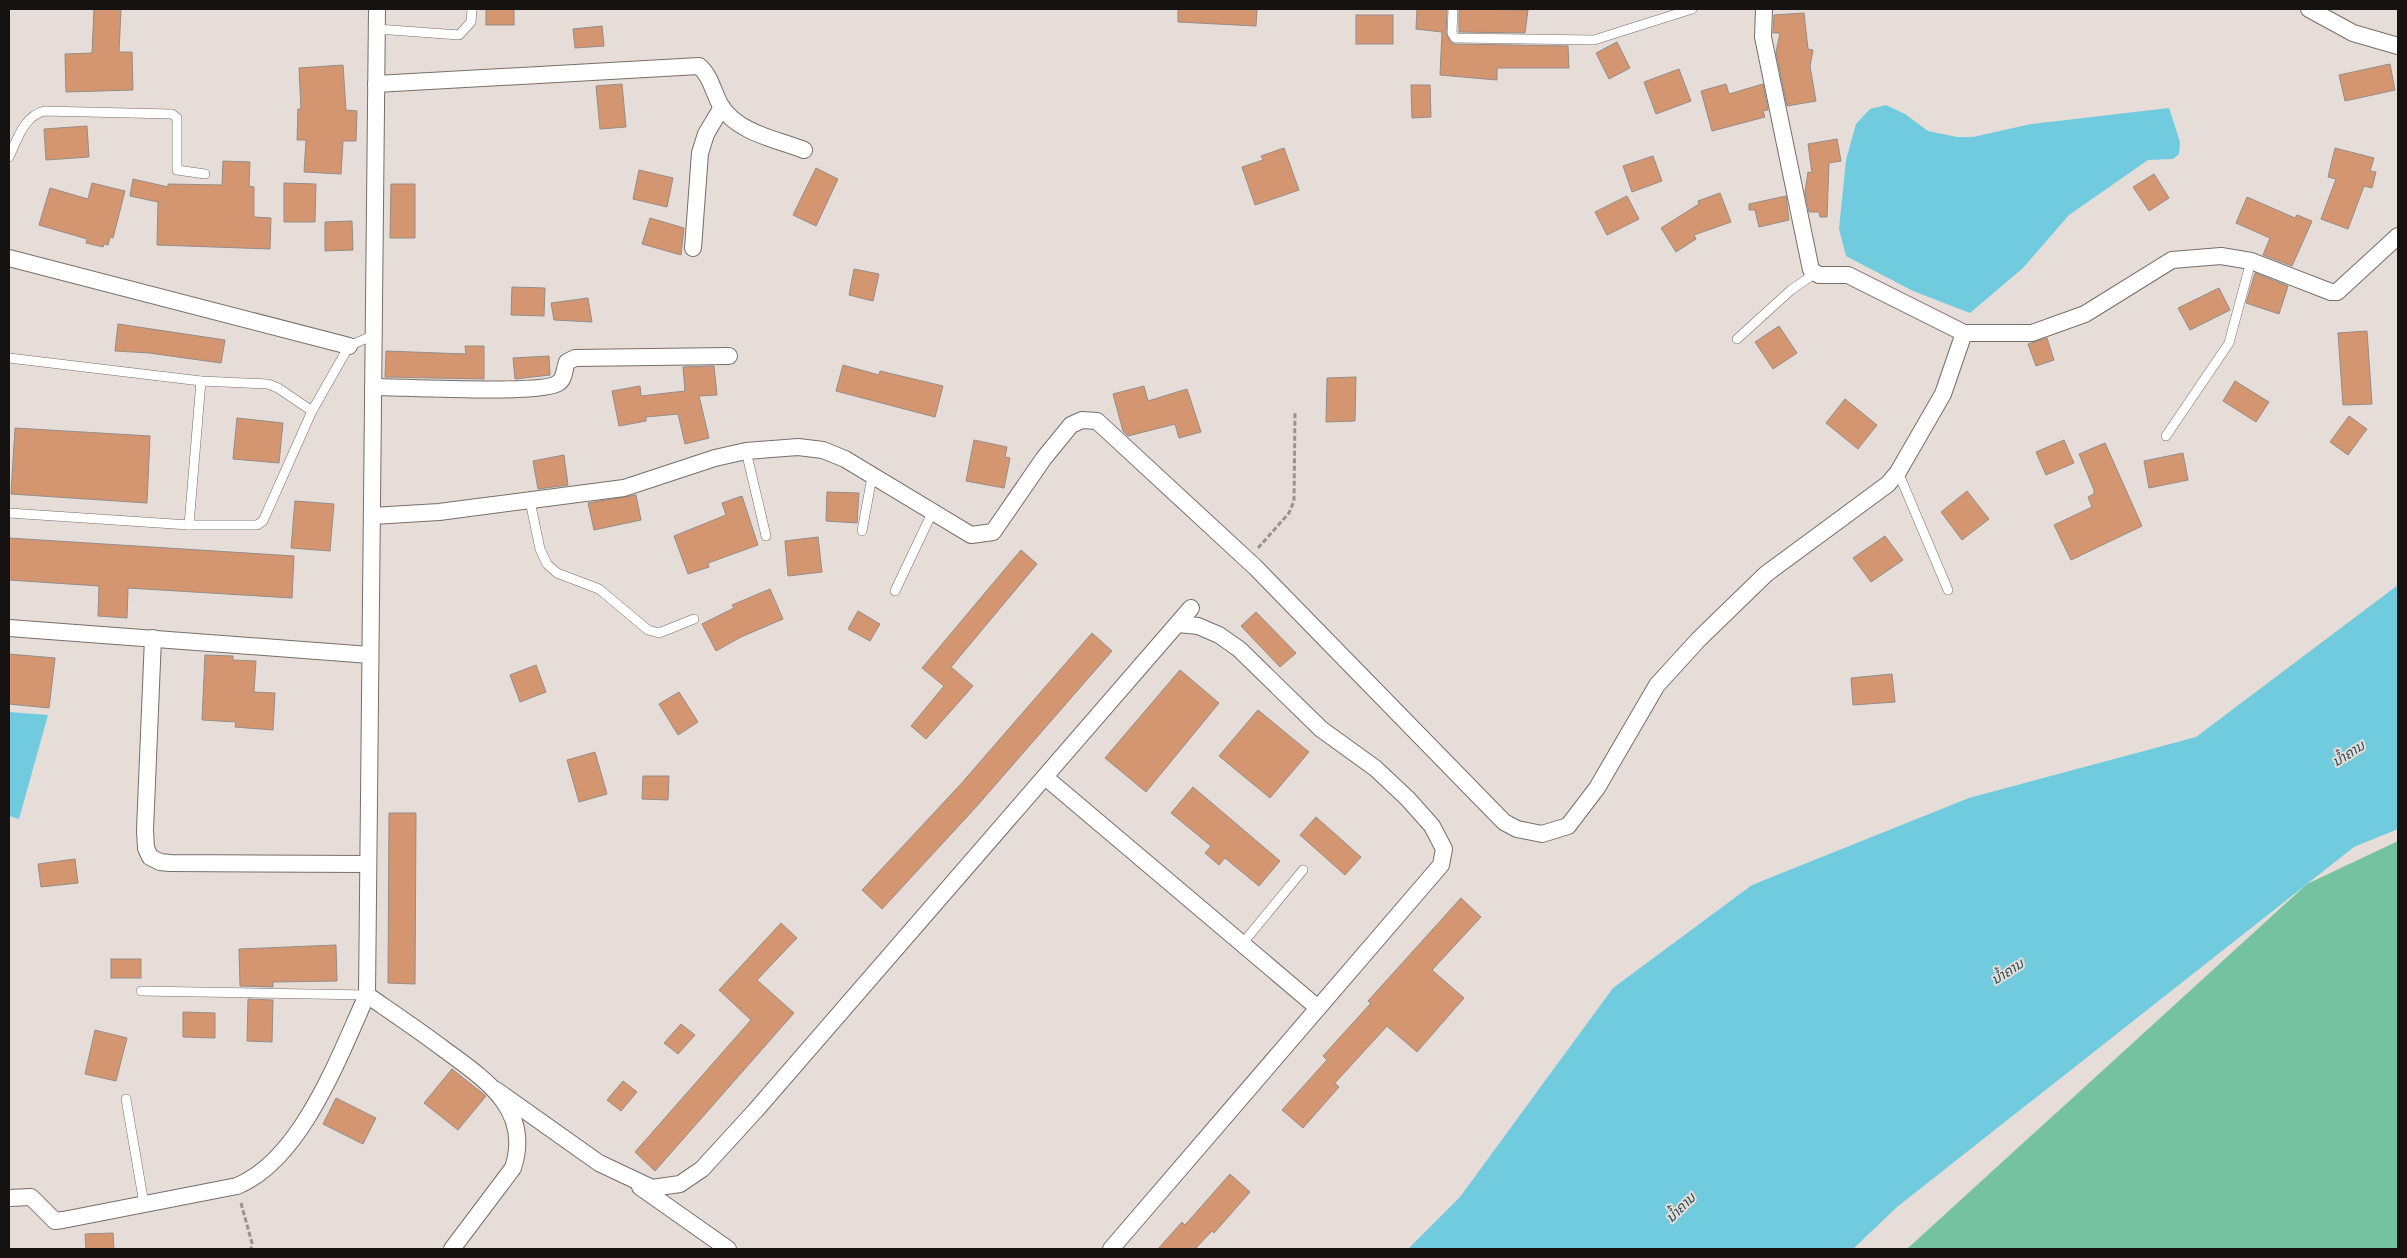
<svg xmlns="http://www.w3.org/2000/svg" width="2407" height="1258" font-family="Barlow,'Noto Sans Lao',sans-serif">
	<rect width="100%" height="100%" fill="#e7ddd8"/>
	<polygon fill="#75c2a0" points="2398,841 2398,1249 1907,1249 2307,884"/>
	<g fill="#70cbdf">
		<polygon points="1886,105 1905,114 1928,131 1957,137 1973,137 2031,124 2169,108 2180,142 2179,154 2173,159 2148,160 2069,215 2023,268 1970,313 1913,291 1846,256 1839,229 1846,160 1856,124 1870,109"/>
		<polygon points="2398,585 2398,829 2354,847 1897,1207 1853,1249 1408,1249 1460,1197 1613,988 1752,885 1969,798 2196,737"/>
		<polygon points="9,712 48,715 19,819 9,816"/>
	</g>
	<g fill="#d49670" stroke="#958c87">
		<polygon points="94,9 121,9 119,52 132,52 133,90 66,92 65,54 92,53"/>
		<rect x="486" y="9" width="28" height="16"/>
		<polygon points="1178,9 1257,9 1256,26 1178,22"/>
		<polygon points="1417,9 1447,9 1446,33 1450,41 1454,44 1568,46 1569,68 1497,68 1497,80 1440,75 1442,32 1416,29"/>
		<polygon points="1459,9 1528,10 1525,33 1459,32"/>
		<polygon points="1804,13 1808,49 1813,50 1810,66 1816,101 1787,106 1776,52 1780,33 1773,33 1774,15"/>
		<rect x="1356" y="15" width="37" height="29"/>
		<polygon points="602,26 604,46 575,48 573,29"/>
		<polygon points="1617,42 1630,68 1609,79 1596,53"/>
		<polygon points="2390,64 2395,90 2345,101 2339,75"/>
		<polygon points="343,65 346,110 357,111 356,141 343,141 341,174 304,172 306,140 297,140 298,109 301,109 299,68"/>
		<polygon points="1679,69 1691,101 1656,114 1644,82"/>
		<polygon points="622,84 626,127 600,129 596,86"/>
		<polygon points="1726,84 1729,94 1763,84 1768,110 1763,111 1765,117 1712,131 1701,91"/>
		<polygon points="1411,85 1430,85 1431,117 1412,118"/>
		<polygon points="87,126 89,157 46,160 44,129"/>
		<polygon points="1837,139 1841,161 1829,163 1827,217 1820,217 1819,212 1809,212 1805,192 1808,172 1812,173 1808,144"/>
		<polygon points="1284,148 1299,190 1255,205 1242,167 1263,160 1261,156"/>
		<polygon points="2335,148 2374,158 2370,171 2376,172 2372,188 2364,186 2348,229 2321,219 2336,179 2328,177"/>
		<polygon points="1653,156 1662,181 1632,192 1623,166"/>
		<polygon points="223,161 250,162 249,186 254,187 254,217 271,218 270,249 157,245 158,202 130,196 133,179 168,187 168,184 222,185"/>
		<polygon points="816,168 838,179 816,226 793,215"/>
		<polygon points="639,170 673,178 667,207 633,199"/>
		<polygon points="2154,174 2169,198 2149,211 2133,187"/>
		<polygon points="92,183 125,191 113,238 110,237 108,245 104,244 103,247 86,243 87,239 39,225 50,188 88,199"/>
		<polygon points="284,183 316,184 315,222 284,222"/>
		<polygon points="391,184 415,184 415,238 390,238"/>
		<polygon points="1720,193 1731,222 1694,235 1696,239 1676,252 1661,228 1699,204 1698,201"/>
		<polygon points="1627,196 1639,219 1607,235 1595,212"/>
		<polygon points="1786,196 1789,220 1759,227 1755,210 1749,210 1749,204"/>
		<polygon points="2247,197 2295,218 2297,215 2312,221 2292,266 2263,255 2270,238 2236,223"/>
		<polygon points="650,218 684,228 681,255 642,244"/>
		<polygon points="352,221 353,250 325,251 325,222"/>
		<polygon points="854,269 879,274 873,301 849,295"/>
		<polygon points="2255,273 2288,286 2279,314 2246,303"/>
		<polygon points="512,287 545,288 544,316 511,315"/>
		<polygon points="2219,288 2230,310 2190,330 2178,308"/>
		<polygon points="588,298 592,322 554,320 551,303"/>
		<polygon points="118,324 225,340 221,363 149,353 115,351"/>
		<polygon points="1779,326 1797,353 1773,369 1755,342"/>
		<polygon points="2367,331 2372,404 2343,405 2338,333"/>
		<polygon points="2047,338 2054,360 2036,366 2028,344"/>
		<polygon points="465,346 484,346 484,379 385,377 386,351 466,354"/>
		<polygon points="549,356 550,375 515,379 513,358"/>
		<polygon points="843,365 879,375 880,371 943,386 935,417 836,391"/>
		<polygon points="714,366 717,395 699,396 709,438 685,444 678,414 646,417 646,421 619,426 612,391 640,386 641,396 685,391 683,367"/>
		<polygon points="1356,377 1355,421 1326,422 1327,378"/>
		<polygon points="2235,381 2269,402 2256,422 2223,401"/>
		<polygon points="1144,386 1148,401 1187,389 1201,432 1179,438 1175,424 1128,436 1123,431 1113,394"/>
		<polygon points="1845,399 1877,425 1858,449 1826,423"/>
		<polygon points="2349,416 2367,429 2348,455 2330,442"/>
		<polygon points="237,418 283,423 279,463 233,459"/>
		<polygon points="15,428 150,436 147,503 11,494"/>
		<polygon points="974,440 1007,447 1005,457 1010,458 1004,488 966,481"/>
		<polygon points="2064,440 2074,463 2046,475 2036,452"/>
		<polygon points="2105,443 2142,526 2071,560 2054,525 2092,507 2088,497 2094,494 2094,490 2079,454"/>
		<polygon points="2183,453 2188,480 2149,488 2144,461"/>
		<polygon points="564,455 568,485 538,489 533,461"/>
		<polygon points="1967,491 1989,519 1962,540 1941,512"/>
		<polygon points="827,492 859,493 857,523 826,521"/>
		<polygon points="636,495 641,520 594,530 588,503"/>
		<polygon points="742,496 758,545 708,563 709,567 688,574 674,536 726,515 722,503"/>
		<polygon points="295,501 334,504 330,551 291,548"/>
		<polygon points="1885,536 1903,560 1871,582 1853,558"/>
		<polygon points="818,537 822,572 788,576 785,541"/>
		<polygon points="9,538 294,556 292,598 128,588 127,618 98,616 99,586 9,580"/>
		<polygon points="1021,550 1037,564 951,667 973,686 926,739 911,726 944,686 922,668"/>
		<polygon points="770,589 783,619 741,637 716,651 702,624 734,608 732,605"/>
		<polygon points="858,611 880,624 870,641 848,629"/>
		<polygon points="1256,612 1296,653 1280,667 1241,626"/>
		<polygon points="1092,633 1112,651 976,807 882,909 862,890 960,785"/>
		<polygon points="9,654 55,658 49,708 9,704"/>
		<polygon points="205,655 233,656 233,660 256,661 254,692 275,693 273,730 235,727 236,722 202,720"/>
		<polygon points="536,665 546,692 520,702 510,675"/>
		<polygon points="1180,670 1219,703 1146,792 1105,758"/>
		<polygon points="1892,674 1895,702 1853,705 1851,678"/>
		<polygon points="679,692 698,722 678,735 659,704"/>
		<polygon points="1258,710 1309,752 1270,798 1219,756"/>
		<polygon points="595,752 607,794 579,802 567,760"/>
		<polygon points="643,776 669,776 668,800 642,799"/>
		<polygon points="1193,787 1280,861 1259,886 1225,858 1219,865 1205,853 1211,846 1171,813"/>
		<polygon points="389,813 416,813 415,984 388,983"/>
		<polygon points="1316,817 1361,857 1345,875 1300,835"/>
		<polygon points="75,859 78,883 41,887 38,864"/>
		<polygon points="1461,898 1481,917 1432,970 1464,998 1417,1052 1387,1026 1335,1083 1339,1087 1303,1128 1282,1110 1327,1060 1323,1056 1371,1003 1368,1001"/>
		<polygon points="781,923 797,938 757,980 794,1013 655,1171 635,1152 751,1020 719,990"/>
		<polygon points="336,945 337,981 273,982 273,987 240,986 239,949"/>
		<rect x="111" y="959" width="30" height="19"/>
		<polygon points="248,999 273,1000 272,1042 247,1041"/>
		<polygon points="183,1012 215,1013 215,1038 183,1037"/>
		<polygon points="681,1024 695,1035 678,1054 664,1043"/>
		<polygon points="95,1030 127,1038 116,1081 85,1074"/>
		<polygon points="452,1069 486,1096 458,1130 424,1103"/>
		<polygon points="623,1081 637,1092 621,1111 607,1100"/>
		<polygon points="336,1098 376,1118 363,1144 323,1124"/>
		<polygon points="1230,1174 1250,1192 1214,1233 1212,1231 1195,1249 1158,1249 1182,1222 1185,1225"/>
		<polygon points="113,1233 114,1249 86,1249 85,1234"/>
	</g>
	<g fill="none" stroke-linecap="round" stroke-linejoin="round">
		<g stroke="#776e69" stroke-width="10">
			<g id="lane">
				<polyline points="1453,9 1452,33 1455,38 1594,40 1692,9"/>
				<polyline points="377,29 459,35 471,22 472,9"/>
				<path d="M9,157c8,-17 15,-41 35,-46l128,3 5,4v52l28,4"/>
				<polyline points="1737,339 1791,290 1814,274"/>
				<polyline points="9,358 201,381 268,384 278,388 312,411"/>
				<polyline points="2166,436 2229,343 2251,261"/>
				<polyline points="746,451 766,536"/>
				<polyline points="1898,472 1948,590"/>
				<polyline points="530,501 540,549 547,564 557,573 599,589 648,630 659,633 694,619"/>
				<polyline points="9,513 189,525 257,525 263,521 312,411 349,346 374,335"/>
				<polyline points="189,525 201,381"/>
				<polyline points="862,531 872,477"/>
				<polyline points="895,591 932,513"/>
				<polyline points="1242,944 1303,870"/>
				<polyline points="141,991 367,995"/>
				<polyline points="126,1099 144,1204"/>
			</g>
		</g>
		<g stroke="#776e69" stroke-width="18">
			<g id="street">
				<polyline points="1764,9 1763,37 1811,270 1819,275 1848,275 1964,333 2032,333 2085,314 2172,260 2221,256 2251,261 2331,292 2337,292 2398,236"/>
				<polyline points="2309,9 2353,33 2398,46"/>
				<path d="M376,84l323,-18c12,10 14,26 22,40 17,27 55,33 83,44"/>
				<polyline points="693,248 700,153 706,134 722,107"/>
				<polyline points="9,258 349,346"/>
				<path d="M373,387c29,0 170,8 185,-4 7,-4 6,-14 9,-21l8,-4 154,-2"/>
				<polyline points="372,516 439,512 624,488 715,458 746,451 798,447 823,450 845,459 971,535 993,532 1044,458 1071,425 1082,420 1097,421 1255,567 1504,822 1517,829 1542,834 1568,826 1597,788 1657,685 1699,639 1766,574 1888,484 1898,472 1943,394 1964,333"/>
				<polyline points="9,628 370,655"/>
				<polyline points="153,638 145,830 146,848 150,857 160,862 170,863 368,864"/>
				<polyline points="1045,777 1318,1008"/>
				<path d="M367,995c26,18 53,36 78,55 41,30 87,60 68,118l-61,81"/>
				<polyline points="496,1090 599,1163 652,1188 680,1184 702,1169 756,1110 1191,608"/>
				<polyline points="640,1187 728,1249"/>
				<path d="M9,1198l22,-1 24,24 8,-1 174,-34c65,-27 102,-130 130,-191l10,-986"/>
				<polyline points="1111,1249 1441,865 1444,849 1432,826 1408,799 1375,768 1321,729 1239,649 1219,635 1198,626 1178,624"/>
			</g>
		</g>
		<g stroke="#99928e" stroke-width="3" stroke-dasharray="5 2.5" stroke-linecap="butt">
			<polyline points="1258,548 1289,513 1294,501 1295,412"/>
			<polyline points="241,1203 252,1243 251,1249"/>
		</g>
		<use href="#lane" stroke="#fff" stroke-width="9"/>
		<use href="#street" stroke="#fff" stroke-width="16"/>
	</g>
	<g text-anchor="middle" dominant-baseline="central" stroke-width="4" stroke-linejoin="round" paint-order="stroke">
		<g font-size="14" font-style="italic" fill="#234d56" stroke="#e7ddd8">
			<text transform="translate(2348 753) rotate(-33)">ນ້ຳຄານ</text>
			<text transform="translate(2007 971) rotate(-33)">ນ້ຳຄານ</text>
			<text transform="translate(1680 1207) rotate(-45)">ນ້ຳຄານ</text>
		</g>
	</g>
	<rect width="2407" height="1258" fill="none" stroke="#161211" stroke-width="20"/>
</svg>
